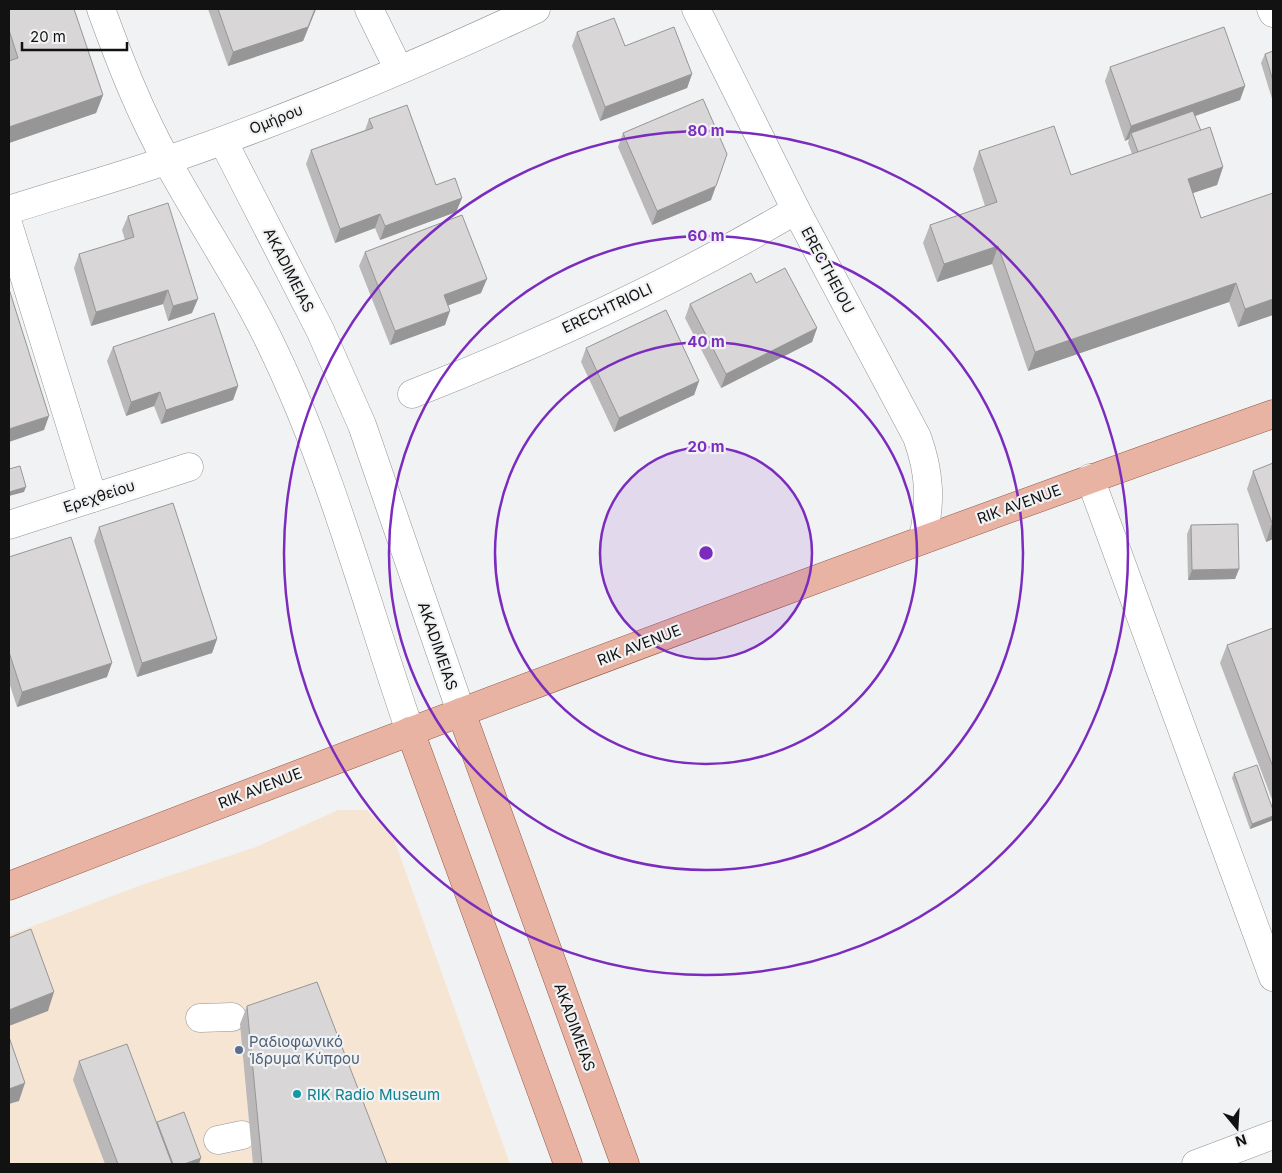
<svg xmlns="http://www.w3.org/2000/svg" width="1282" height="1173" font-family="Inter,sans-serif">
	<rect width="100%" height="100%" fill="#f1f2f3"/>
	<polygon fill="#f7e5d4" points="338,810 367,810 394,839 510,1164 9,1164 9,935 136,887 256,847"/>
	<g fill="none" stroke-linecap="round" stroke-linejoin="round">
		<g stroke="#929394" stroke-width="29">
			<g id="minor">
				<path d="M101,9c19,52 39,104 66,152 35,64 76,124 107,190 58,121 92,253 136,380"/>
				<polyline points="369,9 399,70"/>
				<path d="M696,9l100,201 121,227c13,36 14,64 6,102"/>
				<polyline points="1271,9 1273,13"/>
				<polyline points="223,141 320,330 362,425 461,712"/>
				<path d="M9,210c53,-17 107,-32 159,-50 125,-43 248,-95 368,-151"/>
				<polyline points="9,227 93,498"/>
				<path d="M412,394c130,-51 264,-113 384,-184"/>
				<polyline points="1090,478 1273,977"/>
				<polyline points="9,525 189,467"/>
				<polyline points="200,1018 232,1017"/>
				<polyline points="218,1140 242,1135"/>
				<polyline points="1196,1164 1273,1135"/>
			</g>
		</g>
		<g stroke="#935a47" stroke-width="29">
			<g id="major">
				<polyline points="461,712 625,1164"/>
				<polyline points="410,731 568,1164"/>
				<path d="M9,886c419,-163 840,-322 1264,-472"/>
			</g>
		</g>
		<use href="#minor" stroke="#fff" stroke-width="28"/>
		<use href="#major" stroke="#e8b3a2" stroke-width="28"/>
	</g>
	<g fill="#bab8b8">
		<polygon points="9,9 103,95 96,113 9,143"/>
		<polygon points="208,9 316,9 303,41 228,66"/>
		<polygon points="577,32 625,46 692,74 687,88 600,121 572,46"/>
		<polygon points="1273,51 1273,102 1261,63 1265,54"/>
		<polygon points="1110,67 1245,86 1240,100 1195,116 1201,131 1223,167 1217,185 1193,193 1201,218 1273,315 1238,327 1229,302 1028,371 992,264 937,282 923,243 930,225 985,206 973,169 979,151 1071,175 1132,154 1128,143 1129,139 1125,141 1105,81"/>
		<polygon points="369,119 436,185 462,198 456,212 380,240 375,228 335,243 306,164 311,150 365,130"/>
		<polygon points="623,133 711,200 652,225 618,147"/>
		<polygon points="128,216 192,313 168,321 163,304 91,326 74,268 79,254 125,240 122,230"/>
		<polygon points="365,252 481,293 448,305 445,325 390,345 359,266"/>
		<polygon points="756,283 817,328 812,342 721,388 685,318 690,304"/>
		<polygon points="113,347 238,386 233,400 161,424 154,406 126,416 107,361"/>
		<polygon points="586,348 699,381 694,395 614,432 581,362"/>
		<polygon points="1273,463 1273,539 1266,542 1247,489 1253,471"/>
		<polygon points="1191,525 1239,569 1235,579 1188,580 1187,534"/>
		<polygon points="99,527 217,639 212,653 137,677 94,541"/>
		<polygon points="9,557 107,677 17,707 9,682"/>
		<polygon points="1273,628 1273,802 1220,663 1227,645"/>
		<polygon points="1234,773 1273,820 1250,829 1232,778"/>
		<polygon points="247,1006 387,1164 253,1164 240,1024"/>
		<polygon points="79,1061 157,1123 199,1164 105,1164 73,1080"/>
	</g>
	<g fill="#979696">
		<polygon points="315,9 316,9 303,41 228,66 233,52"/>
		<polygon points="692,74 687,88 600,121 605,107"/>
		<polygon points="1245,86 1240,100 1133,138 1131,133 1129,139 1125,141 1131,126"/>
		<polygon points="103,95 96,113 9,143 9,127"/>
		<polygon points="1223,167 1217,185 1181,197 1188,179"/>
		<polygon points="716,186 711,200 652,225 657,211"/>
		<polygon points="462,198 456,212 380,240 385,226"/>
		<polygon points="380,214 375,228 335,243 340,229"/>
		<polygon points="998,246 992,264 937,282 944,264"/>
		<polygon points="487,279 481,293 439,309 444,295"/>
		<polygon points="1236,283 1229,302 1028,371 1035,352"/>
		<polygon points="168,290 163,304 91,326 96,312"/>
		<polygon points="198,299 192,313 168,321 173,306"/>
		<polygon points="1273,299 1273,315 1238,327 1245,309"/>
		<polygon points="450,311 445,325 390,345 395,331"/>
		<polygon points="817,328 812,342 721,388 726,374"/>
		<polygon points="699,381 694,395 614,432 619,418"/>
		<polygon points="238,386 233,400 161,424 166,410"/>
		<polygon points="160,392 154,406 126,416 131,402"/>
		<polygon points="49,416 44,430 9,442 9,429"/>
		<polygon points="26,487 24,492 9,496 9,492"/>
		<polygon points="1272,523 1273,523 1273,539 1266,542"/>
		<polygon points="1239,569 1235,579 1188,580 1192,570"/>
		<polygon points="217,639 212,653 137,677 142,663"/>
		<polygon points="112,663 107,677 17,707 22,692"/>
		<polygon points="1273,816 1273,820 1250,829 1252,824"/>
		<polygon points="54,992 48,1011 9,1026 9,1010"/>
		<polygon points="25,1083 19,1101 9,1104 9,1089"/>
		<polygon points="201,1158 199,1164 184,1164"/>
	</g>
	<g fill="#d8d6d6" stroke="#979696">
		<polygon points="9,9 74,9 103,95 9,127 9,61 18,58 9,30"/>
		<polygon points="218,9 315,9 308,27 233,52"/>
		<polygon points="614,18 625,46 674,27 692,74 605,107 577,32"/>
		<polygon points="1224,27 1245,86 1131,126 1110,67"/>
		<polygon points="1273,51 1273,81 1265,54"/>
		<polygon points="703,99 727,154 716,186 657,211 623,133"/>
		<polygon points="407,105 436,185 455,178 462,198 385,226 380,214 340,229 311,150 373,128 369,119"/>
		<polygon points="1193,111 1201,131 1138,152 1131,133"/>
		<polygon points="1054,126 1071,175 1210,127 1223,167 1188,179 1201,218 1273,193 1273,299 1245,309 1236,283 1035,352 998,246 944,264 930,225 997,202 979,151"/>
		<polygon points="168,203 198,299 173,306 168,290 96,312 79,254 134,237 128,216"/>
		<polygon points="462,215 487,279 444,295 450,311 395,331 365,252"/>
		<polygon points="785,268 817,328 726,374 690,304 751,273 756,283"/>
		<polygon points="9,289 49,416 9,429"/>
		<polygon points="666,310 699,381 619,418 586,348"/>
		<polygon points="214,313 238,386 166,410 160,392 131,402 113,347"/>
		<polygon points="1273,463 1273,523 1272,523 1253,471"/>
		<polygon points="20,466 26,487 9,492 9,469"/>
		<polygon points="173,503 217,639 142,663 99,527"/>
		<polygon points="1238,524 1239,569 1192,570 1191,525"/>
		<polygon points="71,537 112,663 22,692 9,652 9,557"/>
		<polygon points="1273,628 1273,767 1227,645"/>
		<polygon points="1257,765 1273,810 1273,816 1252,824 1234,773"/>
		<polygon points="31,929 54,992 9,1010 9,938"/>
		<polygon points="317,982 387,1164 262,1164 247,1006"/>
		<polygon points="9,1037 25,1083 9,1089"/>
		<polygon points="127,1044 172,1164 118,1164 79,1061"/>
		<polygon points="184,1112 201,1158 184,1164 173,1164 157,1122"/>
	</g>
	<circle cx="706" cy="553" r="106" fill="#7b2cbf" fill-opacity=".12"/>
	<g fill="none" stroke="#7b2cbf" stroke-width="2.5">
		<circle cx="706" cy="553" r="106"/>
		<circle cx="706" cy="553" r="211"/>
		<circle cx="706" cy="553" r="317"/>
		<circle cx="706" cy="553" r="422"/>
	</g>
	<circle fill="#5c6f8a" stroke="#f1f2f3" stroke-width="2" cx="239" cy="1050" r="5"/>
	<circle fill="#0f9aa8" stroke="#f1f2f3" stroke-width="2" cx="297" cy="1094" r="5"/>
	<g text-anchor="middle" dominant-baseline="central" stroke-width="4.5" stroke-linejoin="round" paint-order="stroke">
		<g font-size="15" fill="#121212" stroke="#f1f2f3">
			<text transform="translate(276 119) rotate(-22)">Ομήρου</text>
			<text transform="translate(289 270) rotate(63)">AKADIMEIAS</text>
			<text transform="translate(828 270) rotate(62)">ERECTHEIOU</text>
			<text transform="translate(607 308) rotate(-25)">ERECHTRIOLI</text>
			<text transform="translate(99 496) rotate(-18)">Ερεχθείου</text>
			<text transform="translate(1019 504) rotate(-20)">RIK AVENUE</text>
			<text transform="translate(639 645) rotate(-21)">RIK AVENUE</text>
			<text transform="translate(438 646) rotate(71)">AKADIMEIAS</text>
			<text transform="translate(260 788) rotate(-21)">RIK AVENUE</text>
			<text transform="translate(575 1027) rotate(70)">AKADIMEIAS</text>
		</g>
		<g font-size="15" fill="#4e5e75" stroke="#f1f2f3" text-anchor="start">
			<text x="249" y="1041">Ραδιοφωνικό<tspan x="249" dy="17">Ίδρυμα Κύπρου</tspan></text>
		</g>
		<g font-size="15" fill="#0d838f" stroke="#f1f2f3" text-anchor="start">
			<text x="307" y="1094">RIK Radio Museum</text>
		</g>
	</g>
	<circle cx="706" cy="553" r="8" fill="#7b2cbf" stroke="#f1f2f3" stroke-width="2.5"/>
	<g font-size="15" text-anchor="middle" font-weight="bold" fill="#7b2cbf" stroke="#f1f2f3" stroke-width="4.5" stroke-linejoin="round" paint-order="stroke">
		<text x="706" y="136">80 m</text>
		<text x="706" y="241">60 m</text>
		<text x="706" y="347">40 m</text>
		<text x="706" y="452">20 m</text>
	</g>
	<rect width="1282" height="1173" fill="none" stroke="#121212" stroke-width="20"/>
	<g transform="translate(1237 1128) rotate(162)" stroke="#f1f2f3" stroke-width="4" paint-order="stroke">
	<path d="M0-4L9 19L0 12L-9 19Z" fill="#121212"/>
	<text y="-8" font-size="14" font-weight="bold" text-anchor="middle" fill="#121212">N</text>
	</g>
	<path d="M22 42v8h105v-8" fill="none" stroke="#121212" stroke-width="2.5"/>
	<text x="30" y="42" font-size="15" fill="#121212" stroke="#f1f2f3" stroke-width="4" paint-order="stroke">20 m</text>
</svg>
